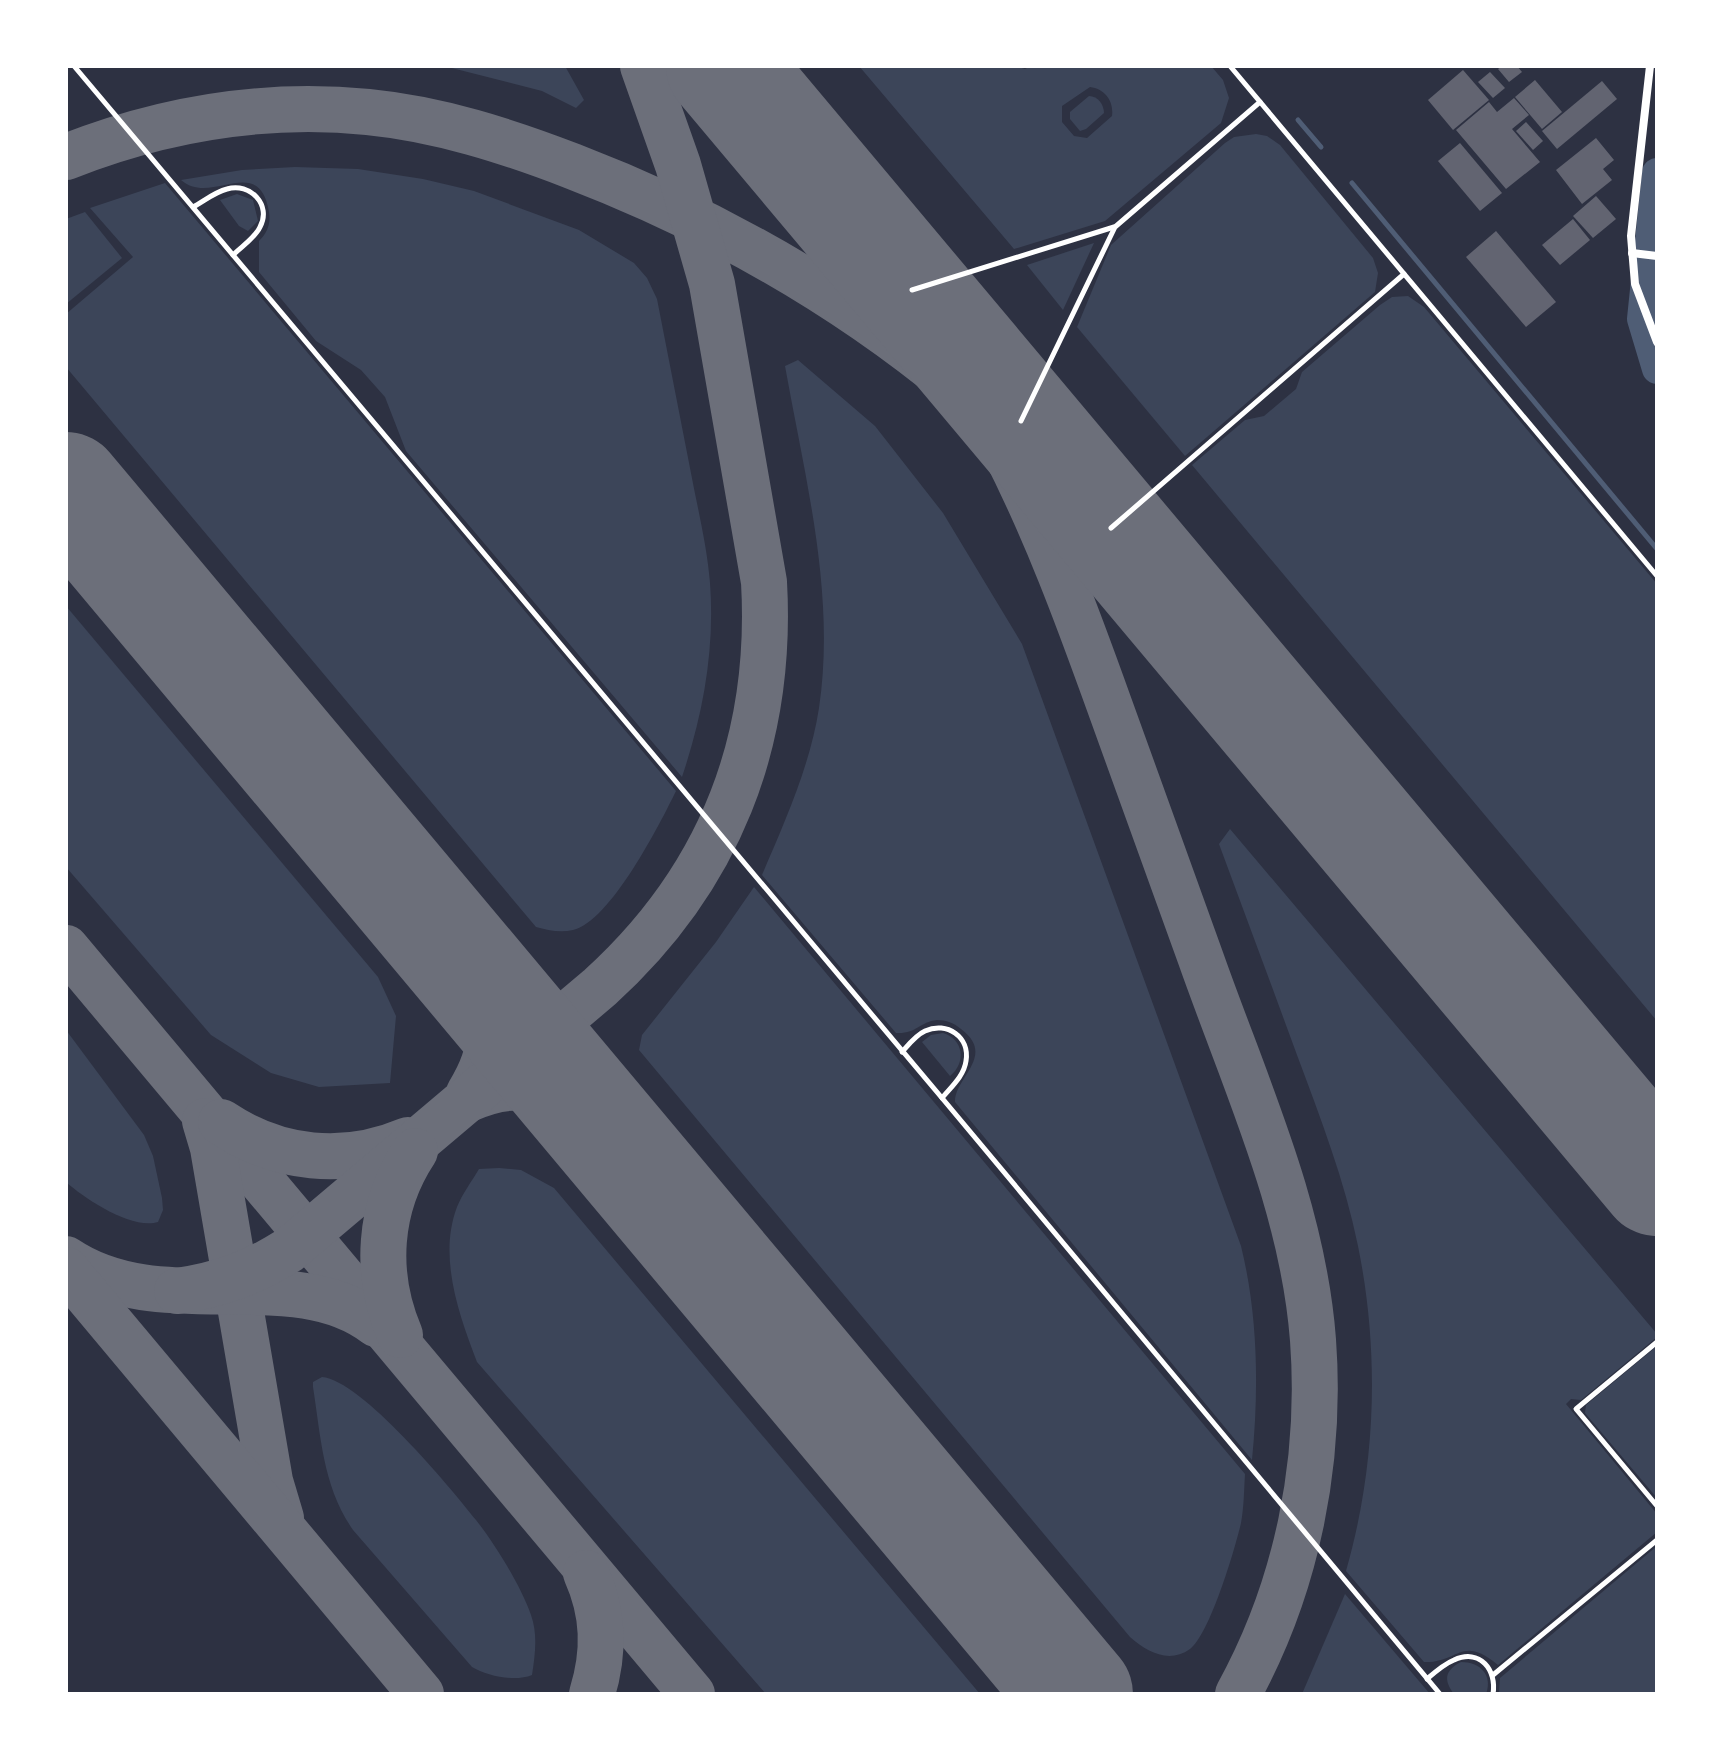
<svg xmlns="http://www.w3.org/2000/svg" width="1723" height="1760" font-family="'Source Serif 4',serif">
	<rect width="100%" height="100%" fill="#2d3142"/>
	<g fill="#3c4559" fill-rule="evenodd">
		<polygon points="444,66 565,66 584,100 576,108 542,91"/>
		<path d="M859,66h156l10,3 6,-3h180l12,14 6,18 -8,25 -116,98 -91,28zM1090,87c15,2 24,14 22,29l-25,22 -13,-2 -12,-14v-16z"/>
		<path d="M1089,96c9,0 15,9 15,17l-18,16 -6,2 -10,-12v-7z"/>
		<polygon points="1256,134 1267,136 1280,145 1373,258 1378,273 1375,292 1185,456 1077,327 1111,245 1225,143 1234,137"/>
		<path d="M295,167l63,2 65,10 51,12 105,39 55,33 13,15 10,21c11,56 22,113 33,169 7,38 17,77 20,115 5,67 -7,131 -28,194l-276,-326 -21,-54 -24,-27 -45,-29 -57,-69v-31c8,-8 12,-17 10,-29 -10,-60 -58,-5 -88,-32l61,-10z"/>
		<path d="M165,183l511,608c-16,33 -66,131 -103,139 -13,3 -26,0 -37,-3l-470,-560v-53l67,-57 -43,-49z"/>
		<polygon points="237,194 253,200 258,221 248,231 239,226 220,200"/>
		<polygon points="85,212 122,258 66,304 66,219"/>
		<polygon points="1094,243 1063,310 1027,265"/>
		<polygon points="1408,296 1424,307 1657,584 1657,1021 1192,465 1245,420 1264,416 1296,389 1302,372 1380,305 1392,297"/>
		<path d="M798,360l77,66 68,87 79,131 219,602c17,69 18,143 11,214l-297,-358c-1,-24 42,-46 6,-73 -7,-6 -15,-9 -24,-9 -18,2 -20,14 -41,13l-134,-158c23,-54 48,-109 57,-167 17,-114 -14,-230 -34,-342z"/>
		<polygon points="66,606 378,977 396,1016 390,1083 319,1087 271,1073 211,1035 66,867"/>
		<path d="M1230,829l427,505v3l-76,63 -10,-1 -5,5 91,110v18l-159,133c-37,-31 -39,-2 -74,-3l-78,-91c30,-105 34,-217 12,-325 -13,-65 -38,-129 -61,-191 -26,-71 -52,-141 -78,-211z"/>
		<path d="M754,887l491,587c-1,16 -1,33 -4,49 -6,26 -31,111 -51,126 -21,15 -43,3 -60,-12l-491,-587 3,-15 74,-93z"/>
		<path d="M66,1030l78,105 9,21 9,42 1,12 -5,12c-26,8 -73,-23 -92,-40z"/>
		<path d="M943,1033c20,6 24,29 7,43l-28,-34 9,-7z"/>
		<path d="M499,1168l22,2 33,18 426,506h-214l-289,-332c-18,-47 -39,-105 -20,-155 5,-13 15,-26 22,-38z"/>
		<polygon points="1657,1346 1657,1498 1585,1413 1586,1405"/>
		<path d="M322,1377c39,3 128,110 154,143 19,24 45,66 55,95 7,20 4,40 1,60 -17,7 -45,1 -60,-8l-119,-137c-30,-43 -32,-92 -40,-143v-5z"/>
		<polygon points="1657,1546 1657,1694 1499,1694 1500,1678"/>
		<polygon points="1345,1594 1430,1694 1302,1694"/>
		<path d="M1461,1662c19,0 32,13 25,32h-32c-11,-14 -9,-24 7,-32z"/>
	</g>
	<g fill="none" stroke-linecap="round" stroke-linejoin="round">
		<g stroke="#4f5d75" stroke-width="5">
			<polyline points="1298,120 1321,147"/>
			<polyline points="1352,183 1657,549"/>
		</g>
		<polyline stroke="#4f5d75" stroke-width="30" points="1657,173 1642,319 1657,369"/>
		<g stroke="#6c6f7a" stroke-width="46">
			<path d="M66,157c96,-38 199,-55 302,-45 71,7 139,29 204,54 138,53 268,126 382,220"/>
			<path d="M853,221c54,72 109,146 150,226 43,84 74,168 106,257 30,85 61,170 92,255 44,125 102,248 112,381 9,122 -16,247 -75,354"/>
			<polyline points="1008,432 1147,571"/>
			<polyline points="66,948 692,1694"/>
			<path d="M467,966c28,46 31,80 2,127"/>
			<path d="M469,1099c54,-25 94,-7 134,31"/>
			<polyline points="205,1121 213,1148 270,1481 281,1518"/>
			<path d="M221,1122c57,38 123,45 187,18"/>
			<path d="M66,1259c95,64 226,1 310,65"/>
			<polyline points="66,1270 421,1694"/>
			<path d="M177,1291c42,-6 76,-18 112,-41l311,-263c119,-108 173,-245 164,-405l-52,-298 -34,-119 -35,-99"/>
			<path d="M400,1335c-26,-61 -22,-128 15,-184"/>
			<path d="M586,1573c18,40 19,79 6,121"/>
		</g>
		<g stroke="#6c6f7a" stroke-width="114">
			<polyline points="723,66 1657,1179"/>
			<polyline points="66,489 1076,1694"/>
		</g>
	</g>
	<g fill="#626471">
		<polygon points="1502,66 1517,66 1522,72 1509,82 1498,69"/>
		<polygon points="1463,70 1489,100 1453,130 1428,100"/>
		<polygon points="1490,72 1505,88 1493,98 1478,82"/>
		<polygon points="1535,80 1562,112 1542,129 1515,97"/>
		<polygon points="1602,81 1617,99 1557,149 1542,131"/>
		<polygon points="1514,98 1529,115 1512,129 1540,162 1506,189 1456,130 1489,102 1497,112"/>
		<polygon points="1526,122 1543,141 1533,150 1516,131"/>
		<polygon points="1596,138 1614,160 1603,169 1612,180 1582,204 1556,170"/>
		<polygon points="1460,143 1502,193 1480,211 1438,161"/>
		<polygon points="1596,196 1616,219 1593,238 1573,216"/>
		<polygon points="1573,219 1590,240 1560,265 1542,245"/>
		<polygon points="1496,231 1556,302 1526,327 1466,257"/>
	</g>
	<g fill="none" stroke-linecap="round" stroke-linejoin="round">
		<g stroke="#fff" stroke-width="5">
			<polyline points="74,66 942,1098 1440,1694"/>
			<polyline points="1230,66 1657,576"/>
			<path d="M193,207c11,-6 22,-15 34,-18 23,-7 45,16 33,38 -5,11 -18,19 -27,28"/>
			<polyline points="912,290 1114,227"/>
			<polyline points="1021,421 1115,227 1260,102"/>
			<polyline points="1111,528 1404,274"/>
			<path d="M902,1052c7,-8 14,-17 23,-21 22,-10 45,6 41,30 -2,15 -15,26 -24,37"/>
			<polyline points="1657,1342 1576,1409 1657,1506"/>
			<polyline points="1493,1675 1657,1540"/>
			<path d="M1427,1679c8,-7 17,-15 27,-19 26,-12 43,10 39,34"/>
		</g>
		<g stroke="#fff" stroke-width="8">
			<polyline points="1650,66 1631,236 1635,284 1657,342"/>
			<polyline points="1632,253 1657,256"/>
		</g>
	</g>
	<rect width="1723" height="1760" fill="none" stroke="#ffffff" stroke-width="136"/>
</svg>
